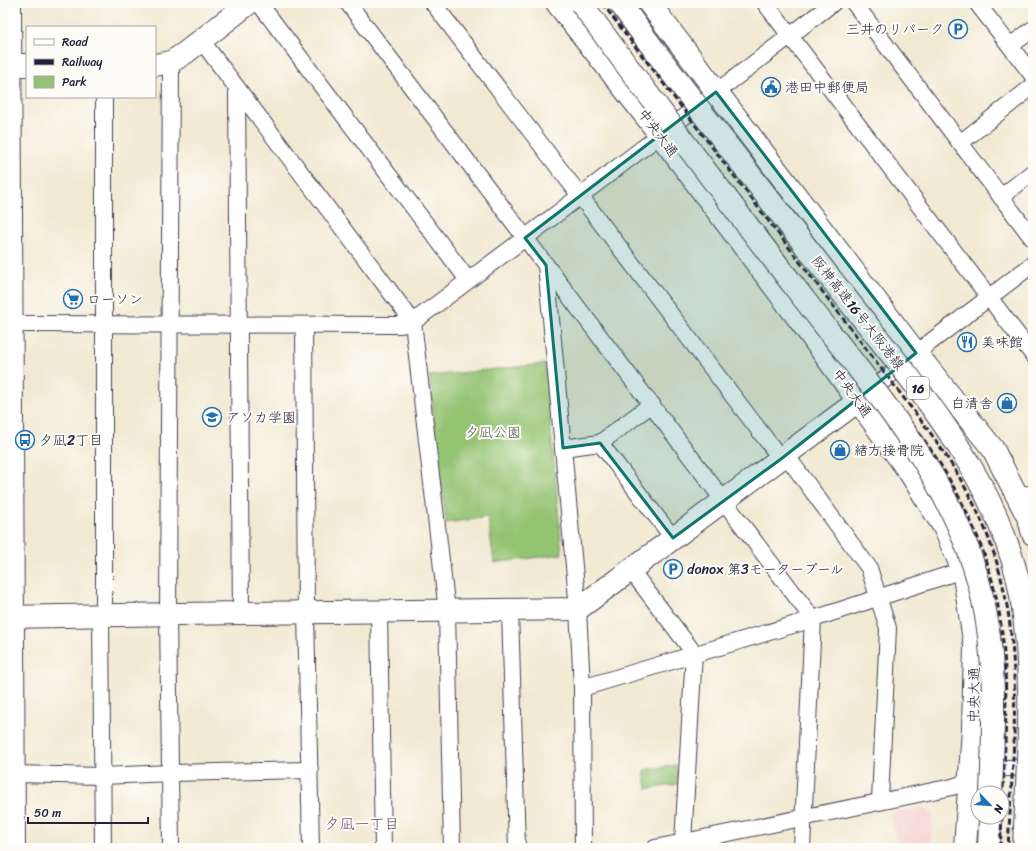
<svg xmlns="http://www.w3.org/2000/svg" width="1036" height="851" font-family="Sriracha,'Klee One',sans-serif">
	<rect width="100%" height="100%" fill="#fdfcf7"/>
	<filter id="ink" filterUnits="userSpaceOnUse"><feTurbulence type="fractalNoise" baseFrequency=".025" numOctaves="2"/><feDisplacementMap in="SourceGraphic" scale="8" xChannelSelector="R" yChannelSelector="G"/><feConvolveMatrix kernelMatrix="1 2 1 2 8 2 1 2 1" color-interpolation-filters="sRGB"/></filter>
	<filter id="wash" filterUnits="userSpaceOnUse"><feTurbulence type="fractalNoise" baseFrequency=".012" numOctaves="4" result="noise"/><feDisplacementMap in="SourceGraphic" scale="16" xChannelSelector="R" yChannelSelector="G"/><feGaussianBlur stdDeviation="0.9" result="paint"/><feColorMatrix in="noise" values="0 0 0 0 0 0 0 0 0 0 0 0 0 0 0 0 0 1.4 0 .05"/><feComposite in="paint" operator="in"/></filter>
	<g filter="url(#wash)">
		<rect width="100%" height="100%" fill="#f2e9d2"/>
		<polygon fill="#f7d0cf" points="923,807 933,814 931,848 898,848 891,813"/>
		<g fill="#94c372" stroke="#5b7256">
			<polygon points="545,364 562,554 494,563 488,517 446,523 429,376"/>
			<polygon points="676,765 679,784 647,789 644,770"/>
		</g>
	</g>
	<g filter="url(#ink)">
		<g fill="none" stroke-linecap="round" stroke-linejoin="round">
			<g stroke="#414052" stroke-width="18">
				<g id="street">
					<polyline points="259,3 468,280"/>
					<polyline points="348,3 813,619 802,848"/>
					<polyline points="433,3 781,459"/>
					<polyline points="765,3 1033,355"/>
					<polyline points="854,3 1033,239"/>
					<polyline points="977,3 1033,76"/>
					<polyline points="201,40 413,322 447,611 452,848"/>
					<polyline points="1010,46 1033,29"/>
					<polyline points="171,62 168,615 171,848"/>
					<polyline points="237,88 241,613"/>
					<polyline points="960,143 1033,86"/>
					<polyline points="1001,197 1033,172"/>
					<polyline points="546,265 578,609 582,688 583,848"/>
					<polyline points="11,324 401,325 413,322 525,238 833,3"/>
					<polyline points="304,325 306,612 311,848"/>
					<polyline points="866,395 916,353 1033,264"/>
					<polyline points="600,443 673,538"/>
					<polyline points="563,448 600,443 652,404"/>
					<polyline points="786,455 869,568 888,628 880,801"/>
					<polyline points="1016,493 1033,495"/>
					<polyline points="630,569 694,653 683,842"/>
					<polyline points="510,610 517,848"/>
					<polyline points="379,612 383,848"/>
					<polyline points="582,688 813,619 963,570"/>
					<polyline points="14,774 102,776 171,773 310,770"/>
					<polyline points="103,848 101,617 104,602 104,97"/>
					<polyline points="655,848 952,787 970,781 989,769 1029,767 1033,765"/>
				</g>
			</g>
			<g stroke="#414052" stroke-width="24">
				<g id="secondary">
					<polyline points="155,65 171,62 185,53 249,3"/>
					<polyline points="3,67 10,65 27,65"/>
					<polyline points="3,617 241,613 578,609 858,401"/>
				</g>
			</g>
			<g stroke="#414052" stroke-width="24">
				<g id="primary">
					<polyline points="557,3 648,119 801,322 910,473 944,527 963,570 975,646 973,730 965,848"/>
					<polyline points="649,3 916,353 993,449 1029,519 1033,534"/>
				</g>
			</g>
			<g stroke="#414052" stroke-width="24">
				<g id="highway">
					<polyline points="10,3 14,848"/>
					<polyline points="989,848 990,817"/>
				</g>
			</g>
			<use href="#street" stroke="#fff" stroke-width="16"/>
			<use href="#secondary" stroke="#fff" stroke-width="22"/>
			<use href="#primary" stroke="#fff" stroke-width="22"/>
			<use href="#highway" stroke="#fff" stroke-width="22"/>
			<g stroke="#22223b" stroke-width="3" stroke-dasharray="6 3" stroke-linecap="butt">
				<path d="M591,3l331,434c37,52 66,111 77,175 11,64 6,132 3,197"/>
				<path d="M602,3l327,428c25,35 48,73 62,114 35,97 22,202 17,303"/>
				<polyline points="1000,848 1002,817"/>
			</g>
			<g stroke="#414052" stroke-width="24" stroke-linecap="butt">
				<g id="highway-bridge">
					<path d="M581,3c71,98 145,195 219,291 64,83 140,169 173,270 25,74 21,153 18,229"/>
					<path d="M620,3c31,44 64,86 97,129 42,54 84,109 126,162 69,88 148,174 175,286 18,87 10,179 6,268"/>
				</g>
			</g>
			<use href="#highway-bridge" stroke="#fff" stroke-width="22"/>
		</g>
	</g>
	<path fill="#0f766e" fill-opacity="0.2" stroke="#0f766e" stroke-width="3" stroke-linejoin="round" d="M716,92l200,261 -135,106 -108,79 -73,-95 -37,5 -17,-183 -21,-27z"/>
	<defs>
		<g id="parking-ring" transform="scale(1)"><circle r="9.5" fill="#fdfcf7" stroke="#1f6fb2" stroke-width="1.5"/><path d="M-3.5-5.5H1a3.5 3.5 0 0 1 0 7H-1V5.5H-3.5ZM-1-3.4V-.6H.8a1.4 1.4 0 0 0 0-2.8Z" fill="#1f6fb2"/></g>
		<g id="civic-ring" transform="scale(1)"><circle r="9.5" fill="#fdfcf7" stroke="#1f6fb2" stroke-width="1.5"/><path d="M-.6-6.5H3V-4.5H.6V-3L4-1V1h2V6H-6V1h2V-1L-.6-3ZM-1.2 2.5V6h2.4V2.5Z" fill="#1f6fb2"/></g>
		<g id="supermarket-ring" transform="scale(1)"><circle r="9.5" fill="#fdfcf7" stroke="#1f6fb2" stroke-width="1.5"/><path d="M-6-5.5h2.5l.6 2H6L4.5 2H-2.5L-4.4-4H-6ZM-1.5 3.2a1.3 1.3 0 1 0 .1 0ZM3 3.2a1.3 1.3 0 1 0 .1 0Z" fill="#1f6fb2"/></g>
		<g id="restaurant-ring" transform="scale(1)"><circle r="9.5" fill="#fdfcf7" stroke="#1f6fb2" stroke-width="1.5"/><path d="M-5-6h1v4h1v-4h1v4h1v-4h1v5L-1.5 .5V6h-2V.5L-5-1ZM5-6V6H3V1.5H1.5Q1.5-4 5-6Z" fill="#1f6fb2"/></g>
		<g id="shop-ring" transform="scale(1)"><circle r="9.5" fill="#fdfcf7" stroke="#1f6fb2" stroke-width="1.5"/><path d="M-5-2.5h2.3a2.7 3.5 0 0 1 5.4 0H5L5.5 6h-11ZM-1.5-2.5h3a1.5 2.3 0 0 0-3 0Z" fill="#1f6fb2"/></g>
		<g id="school-ring" transform="scale(1)"><circle r="9.5" fill="#fdfcf7" stroke="#1f6fb2" stroke-width="1.5"/><path d="M0-5L7-2L0 1L-7-2ZM-4 1L0 2.5L4 1V4Q0 6-4 4Z" fill="#1f6fb2"/></g>
		<g id="bus-ring" transform="scale(1)"><circle r="9.5" fill="#fdfcf7" stroke="#1f6fb2" stroke-width="1.5"/><path d="M-5-6H5V4H4V6H2V4H-2V6H-4V4H-5ZM-3.5-4V0h7V-4ZM-3.5 1.2v1.5H-2V1.2ZM2 1.2v1.5H3.5V1.2Z" fill="#1f6fb2"/></g>
	</defs>
	<g fill-rule="evenodd">
		<use href="#parking-ring" x="958" y="29"/>
		<use href="#civic-ring" x="771" y="87"/>
		<use href="#supermarket-ring" x="73" y="299"/>
		<use href="#restaurant-ring" x="967" y="342"/>
		<use href="#shop-ring" x="1007" y="403"/>
		<use href="#school-ring" x="212" y="417"/>
		<use href="#bus-ring" x="25" y="440"/>
		<use href="#shop-ring" x="840" y="450"/>
		<use href="#parking-ring" x="673" y="569"/>
	</g>
	<g text-anchor="middle" dominant-baseline="central" stroke-width="4" stroke-linejoin="round" paint-order="stroke">
		<rect fill="#fdfcf7" stroke="#646373" stroke-width="1" x="907" y="377" width="22" height="22" rx="3"/>
		<g font-size="13" font-weight="bold" fill="#22223b">
			<text x="918" y="388">16</text>
		</g>
		<g font-size="14" fill="#22223b" stroke="#fdfcf7" text-anchor="start">
			<text x="944" y="29" text-anchor="end">三井のリパーク</text>
			<text x="785" y="87">港田中郵便局</text>
			<text x="87" y="299">ローソン</text>
			<text x="981" y="342">美味館</text>
			<text x="993" y="403" text-anchor="end">白清舎</text>
			<text x="226" y="417">アソカ学園</text>
			<text x="39" y="440">夕凪2丁目</text>
			<text x="854" y="450">緒方接骨院</text>
			<text x="687" y="569">donox 第3モータープール</text>
		</g>
		<g font-size="14" fill="#22223b" stroke="#fdfcf7">
			<text transform="translate(658 133) rotate(53)">中央大通</text>
			<text transform="translate(858 313) rotate(52)">阪神高速16号大阪港線</text>
			<text transform="translate(852 393) rotate(54)">中央大通</text>
			<text transform="translate(974 695) rotate(-89)">中央大通</text>
		</g>
		<g font-size="14" fill="#4a5a4e" stroke="#fdfcf7">
			<text x="493" y="432">夕凪公園</text>
		</g>
		<g font-size="15" fill="#6c516c" stroke="#fdfcf7">
			<text x="362" y="824">夕凪一丁目</text>
		</g>
	</g>
	<rect width="1036" height="851" fill="none" stroke="#fdfcf7" stroke-width="16"/>
	<rect x="26" y="26" width="130" height="72" fill="#fdfcf7" stroke="#a5a5ac"/>
	<rect x="34" y="39" width="20" height="6" fill="#ffffff" stroke="#a5a5ac"/>
	<text x="62" y="46" font-size="12" fill="#22223b">Road</text>
	<rect x="34" y="59" width="20" height="6" fill="#22223b" stroke="#a5a5ac"/>
	<text x="62" y="66" font-size="12" fill="#22223b">Railway</text>
	<rect x="34" y="76" width="20" height="12" fill="#94c372" stroke="#a5a5ac"/>
	<text x="62" y="86" font-size="12" fill="#22223b">Park</text>
	<g transform="translate(990 805) rotate(115)"><circle r="19" fill="#fdfcf7" stroke="#a5a5ac"/>
	<path d="M0-3L7 15L0 10L-7 15Z" fill="#1f6fb2"/>
	<text y="-6" font-size="11" font-weight="bold" text-anchor="middle" fill="#22223b">N</text>
	</g>
	<path d="M28 817v6h120v-6" fill="none" stroke="#22223b" stroke-width="2"/>
	<text x="34" y="817" font-size="12" fill="#22223b" stroke="#fdfcf7" stroke-width="3" paint-order="stroke">50 m</text>
</svg>
